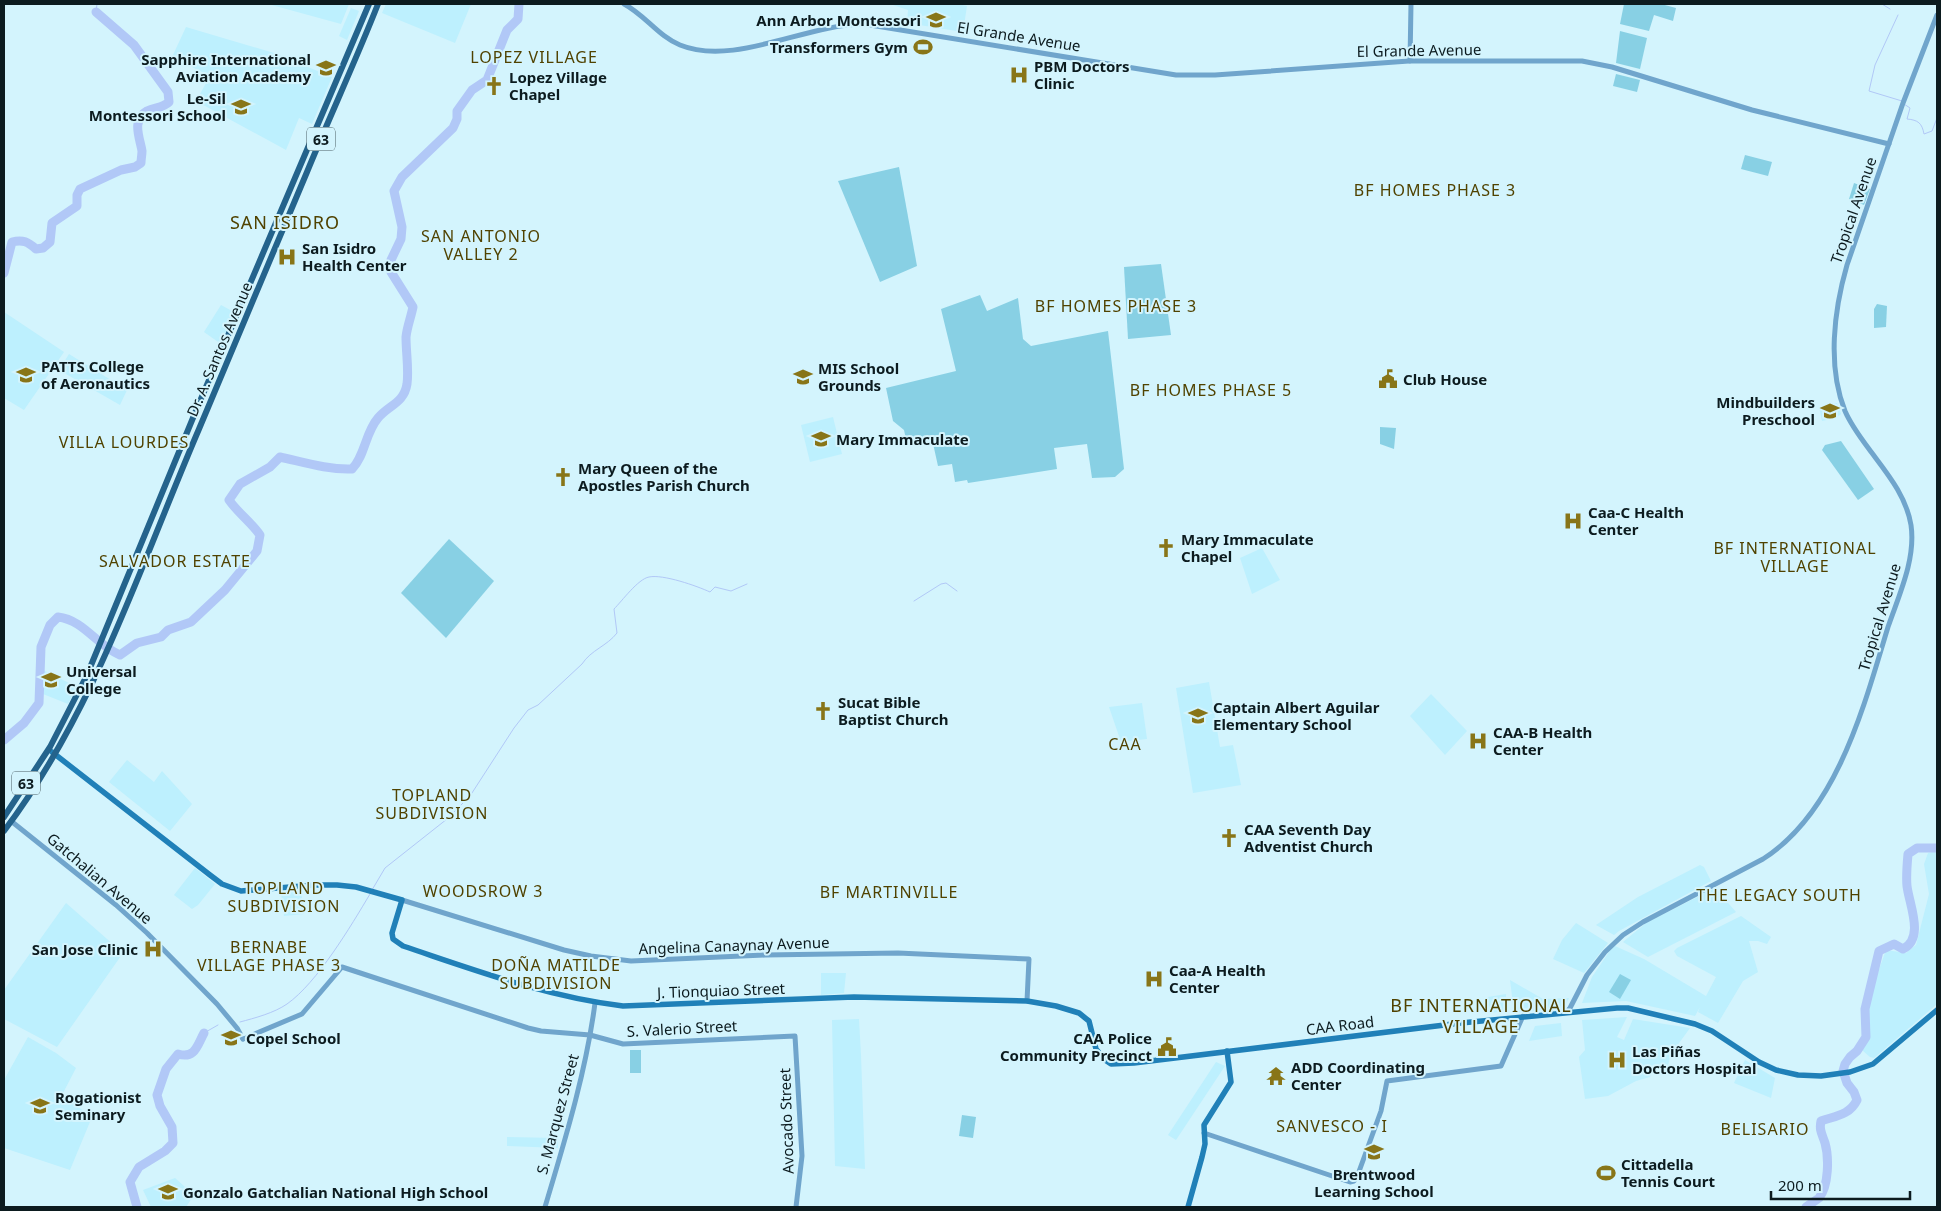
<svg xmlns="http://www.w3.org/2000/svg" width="1941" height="1211" font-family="'Noto Sans',sans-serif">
	<rect width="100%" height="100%" fill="#d3f4fd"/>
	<g fill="#bdf0fe">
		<polygon points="268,4 349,4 341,24"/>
		<polygon points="386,4 471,4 455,43 382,13"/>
		<polygon points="894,4 958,4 967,6 963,32 907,23 908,10 893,5"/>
		<polygon points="351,8 359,11 347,40 339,36"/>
		<polygon points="186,27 274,53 332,77 312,124 299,118 286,150 196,101 210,76 172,57"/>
		<polygon points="221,305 234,312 221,344 204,332"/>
		<polygon points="4,312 64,352 24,410 4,398"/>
		<polygon points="69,354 127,390 120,405 59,370"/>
		<polygon points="1837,403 1841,414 1836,418 1822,421 1819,407"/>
		<polygon points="833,417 842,454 810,462 801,425"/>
		<polygon points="1262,548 1280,580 1252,594 1240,558"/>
		<polygon points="41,669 77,687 68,704 43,694"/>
		<polygon points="1209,682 1220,747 1233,745 1241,785 1193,793 1176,688"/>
		<polygon points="1431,694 1467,731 1445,755 1410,716"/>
		<polygon points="1142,703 1147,739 1121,742 1109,707"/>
		<polygon points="127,760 154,782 162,771 192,804 170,831 109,782"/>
		<polygon points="1937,851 1937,1004 1874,1058 1870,1057 1862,1050 1869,1039 1869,1008 1872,989 1886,950 1906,953 1916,945 1929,894 1924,864 1928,853"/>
		<polygon points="1700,865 1704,867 1711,881 1619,931 1614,935 1596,925 1638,897"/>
		<polygon points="195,868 215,884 198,905 192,909 174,895"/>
		<polygon points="1715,888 1736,912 1648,957 1623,942 1646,923"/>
		<polygon points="301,890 304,914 284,916 281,893"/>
		<polygon points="66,903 123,953 57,1047 4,1019 4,990"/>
		<polygon points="1741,916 1771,937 1767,944 1758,941 1749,941 1758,972 1743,981 1718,1023 1698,1012 1700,1007 1695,1016 1626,1001 1582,1003 1592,977 1611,949 1615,946 1644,959 1706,996 1716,977 1677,956 1674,951 1677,948"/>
		<polygon points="1576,923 1608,943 1584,973 1553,959 1562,940"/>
		<polygon points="821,973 846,973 844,993 821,995"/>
		<polygon points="1510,980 1543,999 1569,998 1564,1008 1514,1013"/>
		<polygon points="1506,994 1506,1011 1490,1013 1488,997"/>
		<polygon points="1627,1017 1617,1037 1624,1040 1633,1019 1690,1028 1674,1050 1670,1057 1667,1070 1653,1069 1650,1077 1636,1081 1608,1096 1585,1099 1579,1057 1585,1050 1582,1020"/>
		<polygon points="859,1019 861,1055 865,1169 835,1166 832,1020"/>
		<polygon points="1561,1023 1562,1036 1529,1041 1535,1026"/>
		<polygon points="28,1037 56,1053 76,1068 62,1095 92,1117 70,1170 4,1148 4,1080"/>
		<polygon points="1745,1060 1775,1078 1771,1098 1734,1083"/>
		<polygon points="1216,1062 1225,1066 1176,1140 1168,1135"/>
		<polygon points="507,1137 558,1138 558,1148 507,1146"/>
		<polygon points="175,1178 194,1195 186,1207 151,1207 143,1190"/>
	</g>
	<g fill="#88d0e4">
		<polygon points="1624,4 1661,4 1676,8 1673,21 1654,15 1649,31 1620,24"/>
		<polygon points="1620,31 1647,38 1640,69 1616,63"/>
		<polygon points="1616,74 1640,80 1637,92 1613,86"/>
		<polygon points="1745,155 1772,162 1768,176 1741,169"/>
		<polygon points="899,167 917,266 880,282 838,181"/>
		<polygon points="1854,183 1870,189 1864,205 1849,199"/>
		<polygon points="1161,264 1171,335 1128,339 1124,267"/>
		<polygon points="980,295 987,311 1018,298 1023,339 1031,346 1108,331 1124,469 1115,477 1092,478 1087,444 1054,448 1057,469 968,483 967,480 955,482 952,464 938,466 932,439 907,444 904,430 893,421 886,388 956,371 941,309"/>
		<polygon points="1877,304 1887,306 1886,327 1874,328 1874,309"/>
		<polygon points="1380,427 1396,428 1394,449 1380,444"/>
		<polygon points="1841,441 1874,489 1858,500 1822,450 1825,445"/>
		<polygon points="449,539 494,581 446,638 401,593"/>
		<polygon points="1620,974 1631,980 1620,999 1609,992"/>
		<rect x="630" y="1050" width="11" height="23"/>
		<polygon points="962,1115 976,1117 973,1138 959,1136"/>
	</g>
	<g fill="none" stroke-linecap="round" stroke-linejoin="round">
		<g stroke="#b1c8f7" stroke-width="1">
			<polyline points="1882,4 1890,9"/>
			<polyline points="96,12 97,4"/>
			<polyline points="1898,15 1875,65 1869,91 1902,101"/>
			<path d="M1904,104l6,4 -3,11c11,1 15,4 17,15l8,-3 5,-13"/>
			<polyline points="914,601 941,584 946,583 957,591"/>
			<path d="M372,890l13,-22 62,-49 23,-23 44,-68 14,-18 10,-5 44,-41c9,-14 25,-18 35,-31l-3,-24c8,-8 24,-30 35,-32 14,-3 48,9 61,15l5,-5 16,4 16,-7"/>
			<path d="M240,1022c15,-4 34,-9 47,-18 30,-21 64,-78 83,-110"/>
			<polyline points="204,1033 218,1025"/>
		</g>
		<g stroke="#b1c8f7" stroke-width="9">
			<path d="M4,273l8,-31c11,-3 16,0 24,7l7,-1 7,-6 2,-19 25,-17v-11l3,-6 41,-19 14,-3 6,-4c0,-4 1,-8 1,-12 -2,-13 -11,-31 5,-40 8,-4 16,-3 22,-9l-1,-10 -34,-47 -38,-33"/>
			<path d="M4,740l20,-17 15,-20 2,-56 9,-22 8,-8c26,3 39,29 62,38l17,-12 24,-6 7,-7 23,-8 34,-32 32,-39 3,-16c-9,-13 -22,-22 -31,-35l11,-16 30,-17 10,-10c23,5 48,13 72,12 13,-13 13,-36 26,-51 11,-13 26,-15 29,-34 2,-15 -1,-31 -1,-47 1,-10 5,-20 7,-30l-22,-35v-12l10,-21 1,-12 -8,-36 8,-14 51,-49 4,-9v-8l15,-21 15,-10 20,-50 11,-11 1,-15"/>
			<path d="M137,1207l-7,-25 9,-15 26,-16 8,-8 -1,-16 -12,-21 -3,-11 9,-26 12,-15c17,5 19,-8 26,-21"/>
			<path d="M1806,1207c4,-3 9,-6 13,-9 10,-12 10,-41 6,-55 -3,-9 -6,-13 -4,-22 14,-5 29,-6 36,-21l-3,-8 -7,-9 -4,-12 2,-7 5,-7 7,-6 9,-14 -1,-28 14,-58 15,-7 9,5c22,-11 6,-45 4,-63 -1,-10 0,-21 1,-32l9,-6h20"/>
		</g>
		<g stroke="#70a5cc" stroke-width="5">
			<path d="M624,4c21,11 34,32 56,41 54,22 126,-21 184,-21l312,51h39l194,-14h173l30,6 140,43 137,34"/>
			<polyline points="1410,61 1411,4"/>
			<polyline points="11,821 116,905 147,933 217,1004 237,1028 243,1039"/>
			<polyline points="402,900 564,950 591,956 631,961 765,955 898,953 1029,959 1027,1001"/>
			<path d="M1566,1012l4,-4 17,-33 18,-23 18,-17 20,-13 120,-63c74,-47 101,-153 125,-232 11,-32 28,-68 23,-102 -5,-30 -25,-53 -42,-76 -9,-12 -18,-24 -24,-38 -18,-45 -11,-101 2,-146l56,-162 34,-88"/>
			<polyline points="243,1039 302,1014 342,967 528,1028 541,1031 590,1035 623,1044 795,1036 802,1156 796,1207"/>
			<polyline points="1204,1133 1350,1182 1354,1181 1357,1177 1381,1111 1387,1081 1501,1066 1523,1016"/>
			<path d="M545,1207c20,-67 41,-135 50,-204"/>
		</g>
		<g stroke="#2080b8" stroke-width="5.5">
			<path d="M52,752l158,123 12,9 19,7 73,-6h23l19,2 46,13 -10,33 1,6 10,7c72,24 144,51 220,60l231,-9 173,4 29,5 23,7 10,8 7,28 9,11 6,4 23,-1 327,-40 156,-15h11l67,16 17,7 47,31 17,8 22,5 23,1 29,-4 23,-8 64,-54"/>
			<polyline points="1188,1207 1202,1157 1205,1144 1204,1125 1231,1082 1227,1051"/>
		</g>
		<g stroke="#24638c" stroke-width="6">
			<polyline points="4,817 50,747 87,675 195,413 369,4"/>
			<path d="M4,831c91,-120 136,-265 195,-402 36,-85 72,-171 108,-257 23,-56 49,-112 71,-168"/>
		</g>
	</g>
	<defs>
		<g id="school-bare" transform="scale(1.5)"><path d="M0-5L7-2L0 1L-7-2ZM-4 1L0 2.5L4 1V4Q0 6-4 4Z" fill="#887518" stroke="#d3f4fd" stroke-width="2.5" paint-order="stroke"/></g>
		<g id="stadium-bare" transform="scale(1.5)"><path d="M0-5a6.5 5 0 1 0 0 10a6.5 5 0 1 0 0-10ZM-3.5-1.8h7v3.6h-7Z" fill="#887518" stroke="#d3f4fd" stroke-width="2.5" paint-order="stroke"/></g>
		<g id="hospital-bare" transform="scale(1.5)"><path d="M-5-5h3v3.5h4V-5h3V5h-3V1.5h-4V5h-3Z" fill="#887518" stroke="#d3f4fd" stroke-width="2.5" paint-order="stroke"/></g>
		<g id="church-bare" transform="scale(1.5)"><path d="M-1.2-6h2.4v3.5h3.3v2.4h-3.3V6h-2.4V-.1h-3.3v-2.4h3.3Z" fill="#887518" stroke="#d3f4fd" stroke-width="2.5" paint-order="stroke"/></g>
		<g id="university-bare" transform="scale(1.5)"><path d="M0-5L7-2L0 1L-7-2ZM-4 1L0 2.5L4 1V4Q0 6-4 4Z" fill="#887518" stroke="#d3f4fd" stroke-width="2.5" paint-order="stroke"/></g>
		<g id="civic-bare" transform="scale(1.5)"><path d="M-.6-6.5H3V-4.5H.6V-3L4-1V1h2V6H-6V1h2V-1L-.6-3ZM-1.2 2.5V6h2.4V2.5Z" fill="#887518" stroke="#d3f4fd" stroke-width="2.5" paint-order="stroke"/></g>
		<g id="temple-bare" transform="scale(1.5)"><path d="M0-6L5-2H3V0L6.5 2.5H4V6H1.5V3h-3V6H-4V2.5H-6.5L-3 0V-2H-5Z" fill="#887518" stroke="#d3f4fd" stroke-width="2.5" paint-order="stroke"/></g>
	</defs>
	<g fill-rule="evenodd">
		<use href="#school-bare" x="936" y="20"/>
		<use href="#stadium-bare" x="923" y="47"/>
		<use href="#school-bare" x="326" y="68"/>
		<use href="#hospital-bare" x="1019" y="75"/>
		<use href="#church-bare" x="494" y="86"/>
		<use href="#school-bare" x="241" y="107"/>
		<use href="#hospital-bare" x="287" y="257"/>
		<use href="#university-bare" x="26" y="375"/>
		<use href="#school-bare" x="803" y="377"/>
		<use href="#civic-bare" x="1388" y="379"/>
		<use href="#school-bare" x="1830" y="411"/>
		<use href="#school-bare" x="821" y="439"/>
		<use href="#church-bare" x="563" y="477"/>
		<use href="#hospital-bare" x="1573" y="521"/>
		<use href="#church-bare" x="1166" y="548"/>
		<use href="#university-bare" x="51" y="680"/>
		<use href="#church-bare" x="823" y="711"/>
		<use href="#school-bare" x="1198" y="716"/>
		<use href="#hospital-bare" x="1478" y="741"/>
		<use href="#church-bare" x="1229" y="838"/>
		<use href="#hospital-bare" x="153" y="949"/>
		<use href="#hospital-bare" x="1154" y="979"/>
		<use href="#school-bare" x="231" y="1038"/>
		<use href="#civic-bare" x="1167" y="1047"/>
		<use href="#hospital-bare" x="1617" y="1060"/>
		<use href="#temple-bare" x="1276" y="1076"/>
		<use href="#university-bare" x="40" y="1106"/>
		<use href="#school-bare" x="1374" y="1152"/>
		<use href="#stadium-bare" x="1606" y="1173"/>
		<use href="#school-bare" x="168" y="1192"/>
	</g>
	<g text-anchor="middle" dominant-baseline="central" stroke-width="4" stroke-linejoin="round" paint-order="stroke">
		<g fill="#d3f4fd" stroke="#485c62" stroke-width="1">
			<rect x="307" y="127.5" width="28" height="23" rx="4"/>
			<rect x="12" y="771.5" width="28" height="23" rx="4"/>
		</g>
		<g font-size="14" font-weight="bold" fill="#0c1b1f">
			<text x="321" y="139">63</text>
			<text x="26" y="783">63</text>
		</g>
		<g font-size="15" font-weight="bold" fill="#0c1b1f" stroke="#d3f4fd" text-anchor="start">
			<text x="921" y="20" text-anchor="end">Ann Arbor Montessori</text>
			<text x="908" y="47" text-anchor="end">Transformers Gym</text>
			<text x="311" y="59" text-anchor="end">Sapphire International<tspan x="311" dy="17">Aviation Academy</tspan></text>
			<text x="1034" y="66">PBM Doctors<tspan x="1034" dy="17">Clinic</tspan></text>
			<text x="509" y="77">Lopez Village<tspan x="509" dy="17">Chapel</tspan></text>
			<text x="226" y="98" text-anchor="end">Le-Sil<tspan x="226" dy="17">Montessori School</tspan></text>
			<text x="302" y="248">San Isidro<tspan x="302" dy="17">Health Center</tspan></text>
			<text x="41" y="366">PATTS College<tspan x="41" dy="17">of Aeronautics</tspan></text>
			<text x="818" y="368">MIS School<tspan x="818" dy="17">Grounds</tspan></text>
			<text x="1403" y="379">Club House</text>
			<text x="1815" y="402" text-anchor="end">Mindbuilders<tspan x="1815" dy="17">Preschool</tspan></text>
			<text x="836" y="439">Mary Immaculate</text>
			<text x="578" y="468">Mary Queen of the<tspan x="578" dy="17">Apostles Parish Church</tspan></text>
			<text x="1588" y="512">Caa-C Health<tspan x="1588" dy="17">Center</tspan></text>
			<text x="1181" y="539">Mary Immaculate<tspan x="1181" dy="17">Chapel</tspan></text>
			<text x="66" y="671">Universal<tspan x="66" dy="17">College</tspan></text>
			<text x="838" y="702">Sucat Bible<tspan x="838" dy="17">Baptist Church</tspan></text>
			<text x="1213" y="707">Captain Albert Aguilar<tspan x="1213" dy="17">Elementary School</tspan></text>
			<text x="1493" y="732">CAA-B Health<tspan x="1493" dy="17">Center</tspan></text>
			<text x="1244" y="829">CAA Seventh Day<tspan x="1244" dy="17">Adventist Church</tspan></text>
			<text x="138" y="949" text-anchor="end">San Jose Clinic</text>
			<text x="1169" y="970">Caa-A Health<tspan x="1169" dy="17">Center</tspan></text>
			<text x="246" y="1038">Copel School</text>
			<text x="1152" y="1038" text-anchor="end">CAA Police<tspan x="1152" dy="17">Community Precinct</tspan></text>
			<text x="1632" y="1051">Las Piñas<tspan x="1632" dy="17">Doctors Hospital</tspan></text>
			<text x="1291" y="1067">ADD Coordinating<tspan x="1291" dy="17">Center</tspan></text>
			<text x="55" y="1097">Rogationist<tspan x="55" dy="17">Seminary</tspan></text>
			<text x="1621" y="1164">Cittadella<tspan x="1621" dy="17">Tennis Court</tspan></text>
			<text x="1374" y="1174" text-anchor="middle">Brentwood<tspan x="1374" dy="17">Learning School</tspan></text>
			<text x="183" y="1192">Gonzalo Gatchalian National High School</text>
		</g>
		<g font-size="15" fill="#0c1b1f" stroke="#d3f4fd">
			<text transform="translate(1019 36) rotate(9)">El Grande Avenue</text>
			<text transform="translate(1419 50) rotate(-1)">El Grande Avenue</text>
			<text transform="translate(1853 210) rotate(-71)">Tropical Avenue</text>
			<text transform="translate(219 349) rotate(-67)">Dr. A. Santos Avenue</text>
			<text transform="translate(1879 617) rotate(-73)">Tropical Avenue</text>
			<text transform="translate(100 878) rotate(40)">Gatchalian Avenue</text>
			<text transform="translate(734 945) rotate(-2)">Angelina Canaynay Avenue</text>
			<text transform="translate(721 990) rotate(-2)">J. Tionquiao Street</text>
			<text transform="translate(1340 1025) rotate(-7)">CAA Road</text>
			<text transform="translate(682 1028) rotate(-3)">S. Valerio Street</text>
			<text transform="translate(557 1114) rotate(-75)">S. Marquez Street</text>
			<text transform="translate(786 1121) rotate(-92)">Avocado Street</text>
		</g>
		<g font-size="16" letter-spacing="1" fill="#504200" stroke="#d3f4fd">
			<text x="534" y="57">LOPEZ VILLAGE</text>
			<text x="1435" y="190">BF HOMES PHASE 3</text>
			<text x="481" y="236">SAN ANTONIO<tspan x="481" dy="18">VALLEY 2</tspan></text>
			<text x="1116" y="306">BF HOMES PHASE 3</text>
			<text x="1211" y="390">BF HOMES PHASE 5</text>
			<text x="124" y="442">VILLA LOURDES</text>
			<text x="1795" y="548">BF INTERNATIONAL<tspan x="1795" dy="18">VILLAGE</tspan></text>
			<text x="175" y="561">SALVADOR ESTATE</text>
			<text x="1125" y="744">CAA</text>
			<text x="432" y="795">TOPLAND<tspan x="432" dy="18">SUBDIVISION</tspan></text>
			<text x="284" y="888">TOPLAND<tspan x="284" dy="18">SUBDIVISION</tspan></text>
			<text x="483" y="891">WOODSROW 3</text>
			<text x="889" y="892">BF MARTINVILLE</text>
			<text x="1779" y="895">THE LEGACY SOUTH</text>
			<text x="269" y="947">BERNABE<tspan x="269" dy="18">VILLAGE PHASE 3</tspan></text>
			<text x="556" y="965">DOÑA MATILDE<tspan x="556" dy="18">SUBDIVISION</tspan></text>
			<text x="1332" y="1126">SANVESCO - I</text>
			<text x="1765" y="1129">BELISARIO</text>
		</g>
		<g font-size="18" letter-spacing="1" fill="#504200" stroke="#d3f4fd">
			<text x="285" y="222">SAN ISIDRO</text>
			<text x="1481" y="1005">BF INTERNATIONAL<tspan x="1481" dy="21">VILLAGE</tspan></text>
		</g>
	</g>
	<rect width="1941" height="1211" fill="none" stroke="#0c1b1f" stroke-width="10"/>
	<path d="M1771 1191v8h139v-8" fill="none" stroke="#0c1b1f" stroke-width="2.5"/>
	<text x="1778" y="1191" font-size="15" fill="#0c1b1f" stroke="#d3f4fd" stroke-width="4" paint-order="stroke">200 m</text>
</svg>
